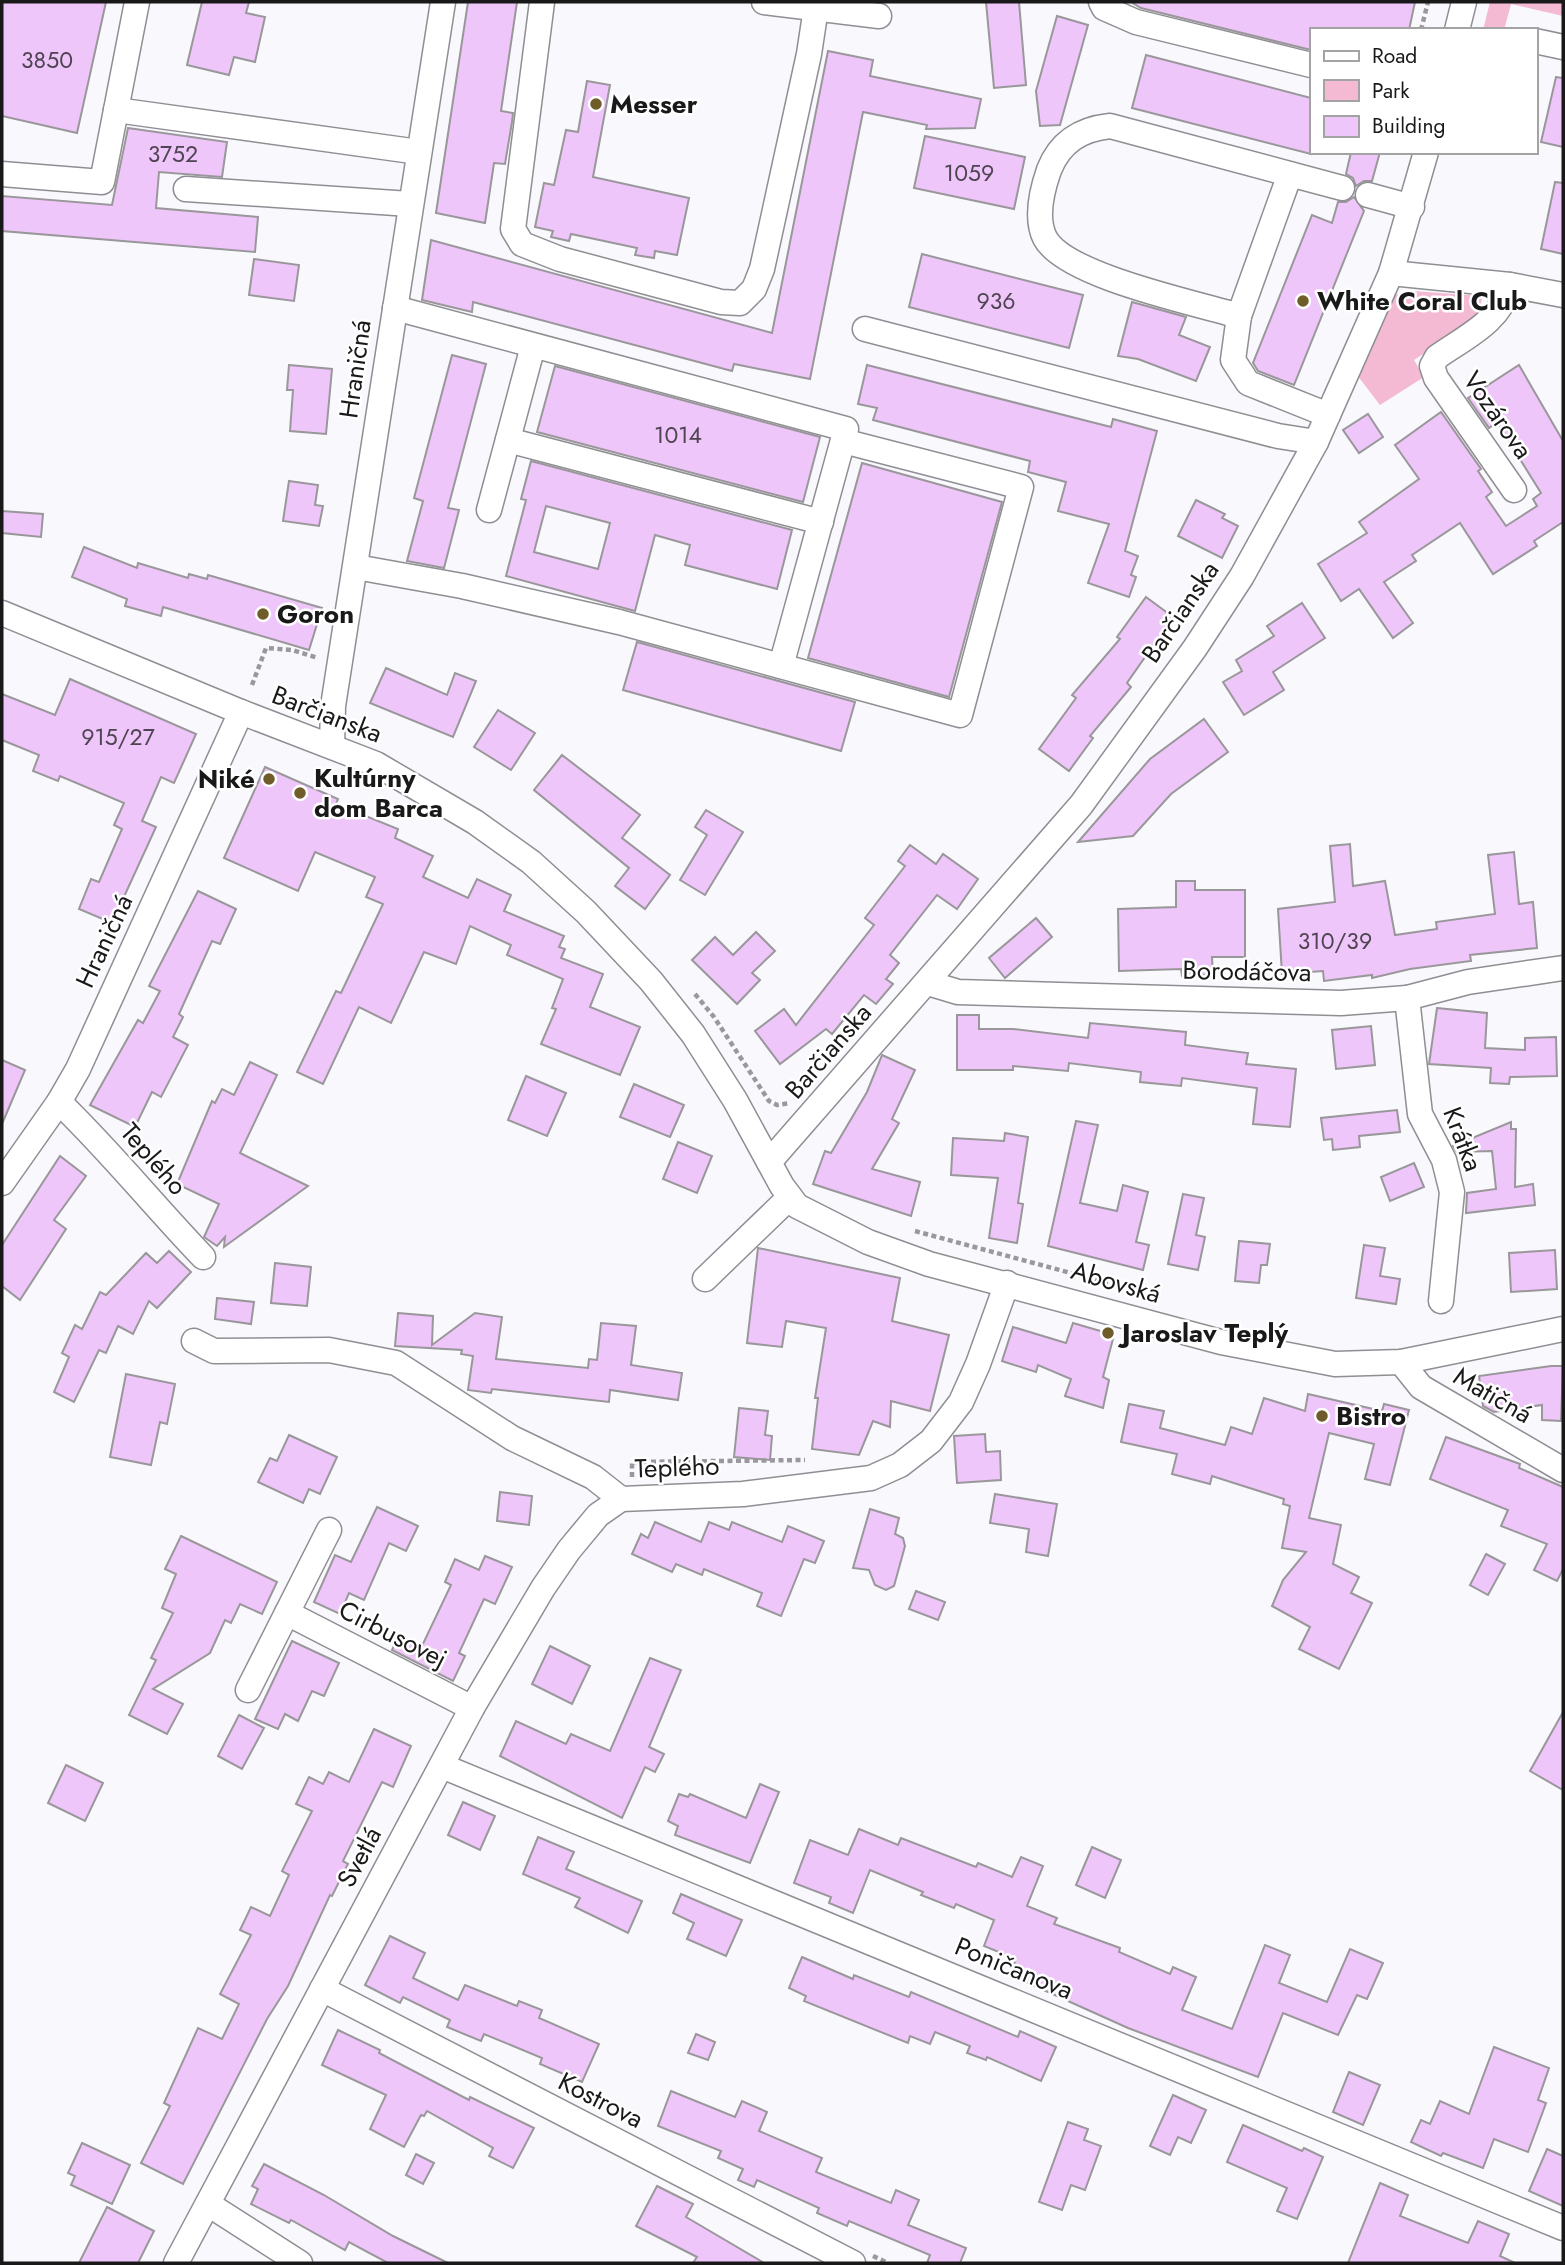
<svg xmlns="http://www.w3.org/2000/svg" width="1565" height="2265" font-family="Jost,sans-serif">
	<rect width="100%" height="100%" fill="#f8f8fd"/>
	<g fill="#f4b9d3">
		<polygon points="1490,2 1563,2 1563,16 1511,4 1504,30 1483,30"/>
		<polygon points="1413,291 1482,296 1479,318 1414,360 1424,377 1380,405 1357,375 1394,295"/>
	</g>
	<g fill="#efc6fa" stroke="#9a979b" stroke-width="2" fill-rule="evenodd">
		<polygon points="2,2 106,2 77,133 2,116"/>
		<polygon points="202,2 249,2 246,13 265,17 255,62 234,57 229,75 187,65"/>
		<polygon points="468,2 517,2 501,111 513,113 512,122 505,164 494,163 485,223 436,213"/>
		<polygon points="986,2 1019,2 1026,85 994,88"/>
		<polygon points="1131,2 1415,2 1409,30 1311,30 1311,50 1141,8"/>
		<polygon points="1057,16 1088,25 1060,125 1040,126 1036,91"/>
		<polygon points="828,51 873,60 870,76 981,99 975,128 926,129 927,125 863,112 810,379 734,364 732,371 473,302 472,312 422,300 431,240 772,333"/>
		<polygon points="1146,55 1311,98 1311,154 1132,108"/>
		<polygon points="1556,77 1563,78 1563,147 1541,142"/>
		<polygon points="587,81 610,85 593,177 689,198 677,255 655,251 654,258 635,255 637,248 571,234 569,241 551,237 553,231 535,227 544,183 554,185 566,130 578,132"/>
		<polygon points="128,128 227,142 222,177 159,172 156,208 258,217 255,252 2,231 2,196 112,205"/>
		<polygon points="925,136 1025,157 1014,209 914,188"/>
		<polygon points="1351,152 1380,152 1372,181 1364,181 1356,186 1353,178 1346,174"/>
		<polygon points="1555,182 1563,183 1563,254 1541,249"/>
		<polygon points="1354,197 1364,211 1294,385 1258,371 1253,363 1312,215 1332,223 1338,202 1346,202"/>
		<polygon points="922,254 1083,295 1069,348 909,307"/>
		<polygon points="254,259 299,265 294,301 249,295"/>
		<polygon points="1132,302 1186,317 1179,335 1210,347 1196,381 1138,359 1118,356"/>
		<polygon points="452,355 486,364 448,508 459,510 444,568 407,561 423,501 414,498"/>
		<polygon points="289,365 332,369 326,434 290,431 293,390 287,390"/>
		<polygon points="867,365 1111,427 1113,419 1157,431 1125,551 1138,556 1131,575 1136,577 1129,597 1088,583 1109,524 1058,511 1066,482 1028,472 1030,461 873,420 877,408 858,404"/>
		<polygon points="1519,365 1563,441 1563,522 1534,541 1537,546 1493,574 1460,523 1412,555 1416,561 1384,582 1413,623 1393,638 1359,589 1341,601 1318,564 1367,533 1359,522 1419,479 1395,445 1441,412 1481,469 1478,471 1492,492 1486,497 1506,526 1537,506 1533,499 1541,493 1497,422 1489,428 1468,398"/>
		<polygon points="555,366 820,437 803,502 537,432"/>
		<polygon points="1368,414 1383,437 1359,453 1343,430"/>
		<path d="M531,461l261,69 -15,59 -92,-24 5,-20 -35,-10 -20,76 -129,-35 20,-76 -5,-1zM546,506l64,17 -12,46 -64,-17z"/>
		<polygon points="862,463 1002,502 949,697 808,658"/>
		<polygon points="289,481 318,485 315,505 323,506 319,526 283,521"/>
		<polygon points="1196,500 1225,514 1222,518 1238,526 1222,558 1178,536"/>
		<polygon points="2,511 43,514 41,537 2,533"/>
		<polygon points="84,547 137,568 138,563 188,578 189,574 207,579 208,575 322,608 309,650 163,607 161,616 125,606 127,599 72,577"/>
		<polygon points="1146,597 1173,617 1127,683 1131,687 1090,736 1093,738 1069,771 1039,749 1076,698 1072,695 1120,639 1117,637"/>
		<polygon points="1302,603 1325,638 1273,672 1284,690 1244,715 1223,682 1242,671 1236,660 1274,636 1267,626"/>
		<polygon points="637,642 855,702 841,751 623,690"/>
		<polygon points="386,668 447,695 455,673 476,681 453,737 370,703"/>
		<polygon points="70,679 196,734 174,783 161,777 142,821 156,827 112,923 79,909 91,879 99,882 122,829 114,825 124,803 60,776 58,781 33,771 39,755 2,740 2,694 55,715"/>
		<polygon points="498,710 535,733 511,770 474,747"/>
		<polygon points="1204,719 1228,752 1171,794 1133,836 1078,842 1150,759"/>
		<polygon points="562,755 640,815 622,838 670,875 645,909 615,886 629,868 534,790"/>
		<polygon points="265,767 338,799 336,804 398,829 395,838 433,856 423,877 468,898 477,879 511,895 504,911 564,936 559,947 565,949 561,958 603,974 590,1007 640,1027 620,1075 541,1044 556,1009 552,1008 563,979 507,955 511,945 470,926 456,964 424,952 391,1023 359,1007 323,1084 297,1072 336,991 341,993 383,904 366,897 375,877 315,852 298,891 224,858"/>
		<polygon points="706,810 743,832 705,895 680,880 707,835 695,827"/>
		<polygon points="1350,844 1353,886 1385,881 1395,935 1437,929 1436,922 1495,914 1488,855 1514,852 1519,904 1533,902 1537,948 1470,955 1471,961 1410,969 1372,978 1372,975 1324,981 1323,971 1282,974 1278,909 1335,902 1330,846"/>
		<polygon points="910,845 936,864 943,854 978,879 957,909 937,895 890,955 899,963 886,979 893,984 876,1004 864,995 832,1034 826,1029 780,1064 755,1031 784,1009 796,1025 874,925 865,918 905,866 898,861"/>
		<polygon points="1176,881 1195,881 1195,890 1245,890 1245,957 1212,957 1213,975 1182,976 1181,969 1119,971 1118,909 1176,907"/>
		<polygon points="198,891 236,909 220,944 212,941 179,1014 183,1017 173,1037 188,1045 161,1097 152,1092 135,1127 90,1105 138,1020 143,1023 160,991 149,986"/>
		<polygon points="1036,918 1052,937 1005,978 989,958"/>
		<polygon points="756,932 775,951 752,973 760,980 737,1004 692,960 715,937 733,955"/>
		<polygon points="1437,1008 1487,1013 1485,1048 1525,1050 1525,1038 1556,1037 1557,1076 1510,1077 1509,1084 1490,1083 1491,1068 1429,1064"/>
		<polygon points="957,1015 979,1015 979,1029 1013,1029 1088,1038 1090,1023 1186,1032 1185,1045 1248,1053 1246,1064 1296,1069 1290,1127 1253,1124 1257,1088 1182,1078 1181,1086 1140,1082 1141,1072 1069,1063 1068,1071 1013,1066 1013,1070 957,1070"/>
		<polygon points="1371,1026 1375,1065 1336,1069 1332,1030"/>
		<polygon points="882,1055 915,1070 892,1119 899,1123 872,1169 920,1182 911,1216 813,1184 825,1151 831,1153 867,1092"/>
		<polygon points="2,1060 25,1070 2,1124"/>
		<polygon points="250,1062 277,1075 240,1153 308,1186 224,1247 225,1237 217,1246 204,1237 219,1204 177,1184 212,1101 215,1103 222,1089 234,1095"/>
		<polygon points="526,1076 566,1093 547,1136 508,1120"/>
		<polygon points="634,1084 684,1105 670,1137 620,1117"/>
		<polygon points="1397,1110 1400,1132 1359,1136 1360,1147 1333,1150 1332,1139 1324,1140 1321,1118"/>
		<polygon points="1076,1121 1098,1125 1080,1203 1117,1211 1123,1185 1148,1192 1136,1242 1149,1245 1143,1270 1048,1246"/>
		<polygon points="1511,1122 1511,1129 1516,1129 1515,1187 1533,1184 1535,1205 1466,1213 1467,1193 1496,1189 1492,1151 1457,1152 1453,1146"/>
		<polygon points="1005,1133 1028,1137 1018,1203 1023,1204 1017,1243 989,1238 998,1178 951,1175 953,1138 1004,1141"/>
		<polygon points="678,1142 712,1156 697,1193 663,1179"/>
		<polygon points="60,1156 86,1176 54,1220 66,1229 20,1300 2,1286 2,1245"/>
		<polygon points="1414,1163 1424,1187 1390,1201 1381,1177"/>
		<polygon points="1183,1194 1204,1198 1196,1235 1205,1237 1198,1270 1168,1264"/>
		<polygon points="1239,1241 1270,1244 1267,1265 1261,1265 1259,1283 1235,1281"/>
		<polygon points="1364,1245 1385,1248 1380,1276 1400,1279 1396,1304 1356,1298"/>
		<polygon points="758,1248 900,1278 892,1321 949,1335 930,1411 891,1401 890,1427 873,1421 859,1455 812,1449 818,1398 815,1398 826,1328 786,1321 782,1347 747,1343"/>
		<polygon points="1555,1250 1557,1289 1511,1292 1509,1253"/>
		<polygon points="169,1251 191,1272 157,1308 149,1301 133,1334 118,1326 106,1353 99,1350 74,1402 54,1392 69,1357 62,1353 75,1325 82,1329 100,1292 106,1295 146,1253 157,1263"/>
		<polygon points="275,1263 311,1267 307,1306 271,1303"/>
		<polygon points="217,1298 254,1302 251,1324 215,1319"/>
		<polygon points="398,1313 433,1316 432,1345 475,1313 502,1317 496,1359 588,1368 589,1359 597,1360 601,1323 636,1326 631,1365 682,1373 678,1400 610,1390 609,1402 492,1389 491,1393 468,1390 473,1356 461,1354 462,1350 395,1346"/>
		<polygon points="1073,1323 1114,1335 1103,1377 1109,1380 1103,1408 1065,1396 1071,1379 1038,1365 1036,1372 1002,1361 1013,1327 1066,1343"/>
		<polygon points="1551,1366 1563,1366 1561,1421 1542,1420 1542,1405 1494,1412 1483,1406 1479,1376"/>
		<polygon points="126,1374 175,1384 167,1424 160,1422 151,1465 110,1457"/>
		<polygon points="1308,1394 1382,1411 1384,1404 1409,1410 1390,1485 1365,1479 1374,1444 1329,1433 1309,1518 1341,1525 1333,1564 1359,1577 1351,1593 1372,1603 1339,1669 1299,1649 1310,1627 1272,1606 1283,1580 1306,1552 1282,1548 1290,1506 1283,1504 1284,1499 1212,1476 1210,1484 1172,1474 1177,1454 1121,1442 1129,1404 1164,1411 1160,1428 1225,1445 1231,1427 1252,1434 1264,1398 1305,1411"/>
		<polygon points="739,1408 768,1411 765,1435 772,1436 770,1460 734,1457"/>
		<polygon points="985,1434 986,1452 1000,1451 1001,1480 957,1483 954,1436"/>
		<polygon points="289,1435 337,1457 320,1494 309,1489 303,1503 258,1482 270,1458 277,1461"/>
		<polygon points="1446,1437 1520,1464 1519,1468 1563,1487 1563,1569 1557,1581 1534,1570 1547,1544 1501,1526 1508,1510 1430,1479"/>
		<polygon points="500,1492 532,1496 529,1525 497,1521"/>
		<polygon points="995,1494 1057,1504 1048,1556 1026,1552 1029,1529 990,1523"/>
		<polygon points="377,1507 418,1526 406,1551 389,1543 364,1600 349,1593 340,1614 314,1602 335,1555 351,1562"/>
		<polygon points="870,1509 899,1518 895,1534 903,1538 905,1546 894,1586 886,1590 875,1585 869,1570 853,1568"/>
		<polygon points="655,1522 701,1542 709,1522 729,1530 732,1522 782,1542 788,1526 824,1541 815,1563 804,1559 781,1616 757,1606 762,1593 704,1569 702,1575 676,1564 672,1572 632,1554 641,1534 648,1538"/>
		<polygon points="181,1536 277,1582 262,1614 240,1604 231,1623 225,1620 210,1653 153,1689 183,1704 167,1734 129,1715 156,1660 151,1658 173,1613 162,1608 176,1574 165,1569"/>
		<polygon points="1486,1554 1505,1564 1488,1595 1470,1585"/>
		<polygon points="485,1556 512,1567 495,1604 484,1599 459,1653 465,1656 453,1681 392,1650 399,1635 422,1646 451,1585 445,1582 455,1559 479,1570"/>
		<polygon points="916,1591 945,1602 938,1620 909,1609"/>
		<polygon points="292,1641 339,1663 324,1696 312,1691 298,1721 285,1714 278,1729 255,1719"/>
		<polygon points="550,1646 590,1666 572,1704 532,1684"/>
		<polygon points="650,1658 681,1670 649,1747 664,1754 655,1772 645,1767 622,1818 500,1756 516,1721 566,1744 571,1734 610,1751"/>
		<polygon points="1563,1712 1563,1790 1530,1771"/>
		<polygon points="239,1715 264,1728 242,1769 218,1756"/>
		<polygon points="374,1729 411,1746 393,1787 382,1782 343,1861 348,1864 332,1896 330,1895 288,1986 267,2019 183,2184 141,2163 170,2106 164,2103 198,2028 222,2039 239,2004 220,1994 251,1935 240,1930 251,1907 270,1916 289,1875 282,1871 312,1811 296,1804 309,1777 323,1784 329,1772 349,1782"/>
		<polygon points="66,1765 103,1783 85,1821 48,1803"/>
		<polygon points="760,1784 779,1792 750,1863 675,1835 678,1826 668,1821 679,1794 688,1797 690,1794 746,1818"/>
		<polygon points="463,1802 495,1816 480,1850 448,1835"/>
		<polygon points="859,1829 898,1845 901,1838 976,1867 978,1863 1012,1877 1021,1857 1043,1866 1027,1906 1057,1918 1054,1924 1120,1948 1119,1952 1170,1974 1173,1967 1196,1977 1182,2010 1232,2029 1265,1945 1290,1955 1279,1983 1327,2002 1350,1949 1383,1963 1367,1999 1357,1995 1338,2035 1283,2013 1258,2077 1128,2028 1010,1975 1016,1959 984,1946 994,1920 956,1904 954,1908 921,1895 923,1892 870,1870 853,1913 829,1903 831,1897 794,1883 810,1840 848,1855"/>
		<polygon points="538,1837 574,1852 566,1869 642,1901 628,1933 575,1907 580,1898 523,1874"/>
		<polygon points="1092,1847 1121,1860 1105,1898 1076,1885"/>
		<polygon points="681,1894 742,1920 726,1956 687,1939 694,1923 673,1913"/>
		<polygon points="390,1936 425,1953 413,1978 458,2000 465,1985 517,2006 519,2001 542,2010 539,2018 599,2044 582,2082 540,2064 542,2058 484,2034 481,2041 447,2027 450,2020 403,1997 400,2003 365,1985"/>
		<polygon points="802,1957 853,1979 854,1975 909,1997 911,1992 1018,2037 1020,2031 1056,2047 1041,2081 987,2057 986,2060 967,2053 970,2046 935,2032 930,2044 910,2036 908,2043 804,2001 806,1996 789,1988"/>
		<polygon points="338,2030 380,2050 379,2053 469,2100 470,2097 534,2128 513,2168 489,2156 493,2148 427,2111 424,2116 421,2115 404,2147 370,2129 386,2095 322,2065"/>
		<polygon points="696,2034 715,2042 708,2060 688,2053"/>
		<polygon points="1494,2047 1549,2068 1538,2100 1546,2103 1528,2152 1494,2139 1483,2168 1443,2153 1441,2156 1411,2142 1421,2120 1430,2124 1440,2101 1469,2114"/>
		<polygon points="1349,2072 1380,2085 1363,2125 1333,2112"/>
		<polygon points="671,2091 735,2117 742,2101 767,2112 759,2131 822,2158 816,2172 891,2203 896,2190 919,2200 908,2225 966,2248 960,2263 927,2263 930,2255 849,2221 847,2226 817,2213 819,2208 757,2180 754,2187 738,2180 743,2169 718,2158 721,2151 658,2126"/>
		<polygon points="1173,2095 1206,2110 1191,2143 1178,2137 1170,2155 1150,2146"/>
		<polygon points="1068,2122 1088,2129 1084,2140 1101,2146 1085,2190 1071,2185 1062,2210 1039,2202"/>
		<polygon points="1243,2125 1302,2151 1304,2148 1323,2157 1297,2219 1277,2211 1287,2188 1227,2162"/>
		<polygon points="82,2143 130,2165 112,2204 71,2185 75,2176 68,2173"/>
		<polygon points="1547,2149 1563,2156 1563,2206 1529,2191"/>
		<polygon points="416,2154 434,2163 423,2184 406,2175"/>
		<polygon points="264,2164 324,2195 393,2236 448,2263 388,2263 349,2242 345,2250 291,2220 289,2223 251,2204 258,2189 252,2186"/>
		<polygon points="1380,2183 1408,2195 1400,2216 1468,2243 1478,2221 1509,2234 1500,2256 1515,2263 1348,2263"/>
		<polygon points="657,2186 693,2204 686,2217 764,2263 693,2263 697,2257 636,2226"/>
		<polygon points="107,2207 154,2231 138,2263 79,2263"/>
	</g>
	<g fill="none" stroke-linecap="round" stroke-linejoin="round">
		<g stroke="#8f8e93" stroke-width="27">
			<g id="minor">
				<polyline points="542,2 513,229 522,244 560,259 721,302 740,303 754,289 762,269 809,54 816,8"/>
				<polyline points="764,2 879,16"/>
				<polyline points="1101,2 1104,8 1136,22 1311,65"/>
				<polyline points="1457,30 1464,2"/>
				<polyline points="1535,41 1563,47"/>
				<polyline points="116,110 419,152"/>
				<polyline points="2,174 102,182 137,2"/>
				<path d="M1290,174l-51,142c-43,-13 -174,-40 -194,-78 -10,-20 -3,-48 4,-68 11,-28 32,-41 61,-44l232,62"/>
				<polyline points="186,189 410,204"/>
				<polyline points="1368,195 1412,207"/>
				<polyline points="1391,273 1510,285 1563,295"/>
				<path d="M1510,285c-10,37 -43,51 -73,72l-5,9 4,12 78,112"/>
				<polyline points="395,308 846,429 781,666"/>
				<polyline points="1239,316 1233,360 1248,383 1328,415"/>
				<polyline points="865,329 1278,436 1316,442"/>
				<polyline points="508,440 821,522"/>
				<polyline points="489,510 533,346"/>
				<polyline points="356,567 462,586 619,622 960,715 1021,487 843,441"/>
				<polyline points="2,613 241,712 376,764 475,822 531,862 586,912 651,981 693,1034 735,1100 782,1186 797,1206 868,1242 929,1264 1221,1342 1335,1364 1401,1362 1563,1329"/>
				<polyline points="332,746 333,706 443,2"/>
				<polyline points="928,983 958,992 1341,1003 1407,998 1468,982 1563,968"/>
				<polyline points="1407,998 1420,1114 1444,1160 1452,1192 1441,1301"/>
				<path d="M59,1102c51,49 95,104 144,155"/>
				<polyline points="769,1162 1081,805 1195,648 1242,576 1316,442 1391,273 1426,152"/>
				<polyline points="2,1183 59,1102 78,1069 241,712"/>
				<polyline points="705,1279 790,1197"/>
				<polyline points="194,1341 214,1351 329,1350 396,1363 512,1438 593,1477 621,1499 743,1494 871,1478 900,1465 931,1441 961,1402 978,1364 1007,1283"/>
				<polyline points="1401,1362 1421,1387 1563,1470"/>
				<polyline points="287,1613 472,1708"/>
				<polyline points="248,1690 329,1530"/>
				<polyline points="442,1766 1563,2228"/>
				<polyline points="322,1989 853,2263"/>
				<polyline points="208,2204 300,2263"/>
				<polyline points="176,2263 472,1708 543,1588 569,1550 598,1515 621,1499"/>
			</g>
		</g>
		<g stroke="#99999d" stroke-width="4.5" stroke-dasharray="5 3.5" stroke-linecap="butt">
			<polyline points="1421,30 1428,2"/>
			<polyline points="252,685 266,648 292,650 318,658"/>
			<polyline points="695,994 714,1017 769,1101 777,1105 790,1103"/>
			<polyline points="915,1231 1093,1279"/>
			<polyline points="1091,1285 1093,1279 1112,1286"/>
			<polyline points="632,1477 632,1462 805,1460"/>
			<polyline points="873,2256 888,2263"/>
		</g>
		<use href="#minor" stroke="#fff" stroke-width="24"/>
	</g>
	<g fill="#705c2b" stroke="#fff" stroke-width="2.5">
		<circle cx="596" cy="104" r="7"/>
		<circle cx="1303" cy="301" r="7"/>
		<circle cx="263" cy="614" r="7"/>
		<circle cx="269" cy="779" r="7"/>
		<circle cx="300" cy="793" r="7"/>
		<circle cx="1108" cy="1333" r="7"/>
		<circle cx="1322" cy="1416" r="7"/>
	</g>
	<g text-anchor="middle" dominant-baseline="central" stroke-width="5" stroke-linejoin="round" paint-order="stroke">
		<g font-size="23" fill="#4e4452">
			<text x="47" y="60">3850</text>
			<text x="173" y="154">3752</text>
			<text x="969" y="173">1059</text>
			<text x="996" y="301">936</text>
			<text x="678" y="435">1014</text>
			<text x="118" y="737">915/27</text>
			<text x="1335" y="941">310/39</text>
		</g>
		<g font-size="26" font-weight="bold" fill="#19191a" stroke="#fff" text-anchor="start">
			<text x="610" y="104">Messer</text>
			<text x="1317" y="301">White Coral Club</text>
			<text x="277" y="614">Goron</text>
			<text x="314" y="778">Kultúrny<tspan x="314" dy="30">dom Barca</tspan></text>
			<text x="255" y="779" text-anchor="end">Niké</text>
			<text x="1122" y="1333">Jaroslav Teplý</text>
			<text x="1336" y="1416">Bistro</text>
		</g>
		<g font-size="26" fill="#19191a" stroke="#fff">
			<text transform="translate(355 369) rotate(-82)">Hraničná</text>
			<text transform="translate(1498 415) rotate(55)">Vozárova</text>
			<text transform="translate(1180 612) rotate(-56)">Barčianska</text>
			<text transform="translate(327 714) rotate(21)">Barčianska</text>
			<text transform="translate(104 941) rotate(-65)">Hraničná</text>
			<text transform="translate(1247 971) rotate(1)">Borodáčova</text>
			<text transform="translate(828 1051) rotate(-49)">Barčianska</text>
			<text transform="translate(1463 1139) rotate(69)">Krátka</text>
			<text transform="translate(154 1159) rotate(49)">Teplého</text>
			<text transform="translate(1116 1282) rotate(16)">Abovská</text>
			<text transform="translate(1493 1395) rotate(30)">Matičná</text>
			<text transform="translate(677 1467) rotate(-2)">Teplého</text>
			<text transform="translate(393 1634) rotate(27)">Cirbusovej</text>
			<text transform="translate(359 1857) rotate(-62)">Svetlá</text>
			<text transform="translate(1014 1968) rotate(22)">Poničanova</text>
			<text transform="translate(601 2100) rotate(27)">Kostrova</text>
		</g>
	</g>
	<rect width="1565" height="2265" fill="none" stroke="#19191a" stroke-width="7"/>
	<rect x="1310" y="28" width="228" height="126" fill="#ffffff" stroke="#a3a3a3" stroke-width="2"/>
	<rect x="1324" y="51" width="35" height="10" fill="#ffffff" stroke="#a3a3a3" stroke-width="2"/>
	<text x="1372" y="63" font-size="21" fill="#19191a">Road</text>
	<rect x="1324" y="80" width="35" height="21" fill="#f4b9d3" stroke="#a3a3a3" stroke-width="2"/>
	<text x="1372" y="98" font-size="21" fill="#19191a">Park</text>
	<rect x="1324" y="116" width="35" height="21" fill="#efc6fa" stroke="#a3a3a3" stroke-width="2"/>
	<text x="1372" y="133" font-size="21" fill="#19191a">Building</text>
</svg>
